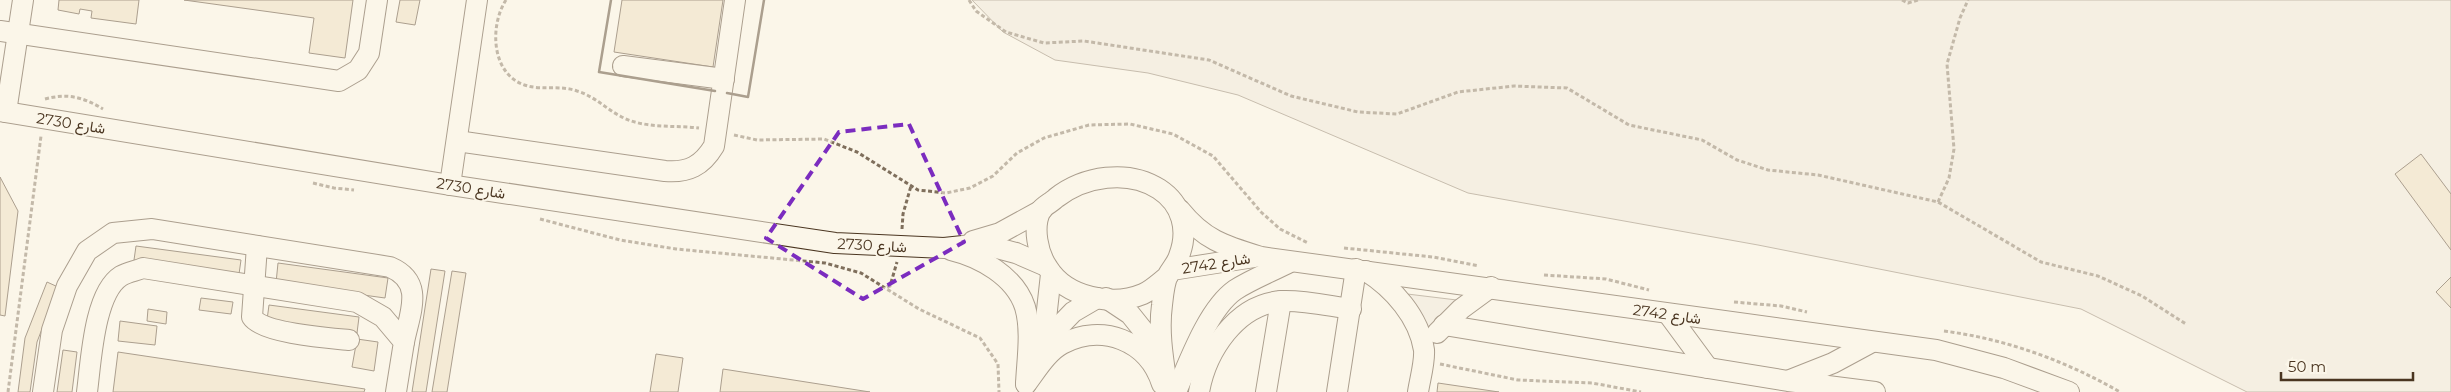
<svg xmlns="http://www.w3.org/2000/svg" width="2451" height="392" font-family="Montserrat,Vazirmatn,sans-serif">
	<rect width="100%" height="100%" fill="#fbf6e9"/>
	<g fill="#ede6d9" stroke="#887966">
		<polygon points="972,0 2451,0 2451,392 2247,392 2081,309 1758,245 1468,193 1238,95 1148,73 1055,60 1003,32"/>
		<polygon points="1399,293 1465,301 1426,343"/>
	</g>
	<g fill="#ecdcbc" stroke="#4a3520">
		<polygon points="59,0 139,0 136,24 91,18 92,11 80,9 79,14 58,10"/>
		<polygon points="184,0 353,0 345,58 309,53 314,18"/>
		<polygon points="400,0 420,0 415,25 396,22"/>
		<polygon points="622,0 723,0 713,67 614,52"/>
		<polygon points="2421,154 2451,194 2451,250 2395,174"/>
		<polygon points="0,177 18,211 5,316 0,315"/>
		<polygon points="136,246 241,260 239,274 134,260"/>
		<polygon points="278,263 388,278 385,298 276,283"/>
		<polygon points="431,269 445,271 426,392 412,392"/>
		<polygon points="452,271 466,273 447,392 432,392"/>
		<polygon points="2451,277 2451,308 2436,292"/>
		<polygon points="47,282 58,287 37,342 30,392 18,392 25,338"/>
		<polygon points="201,298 233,302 231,314 199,310"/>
		<polygon points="269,305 359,317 357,333 267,320"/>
		<polygon points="148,309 167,312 166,324 147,321"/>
		<polygon points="120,321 157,326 155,345 118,341"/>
		<polygon points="357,339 378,342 374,371 352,367"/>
		<polygon points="63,350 77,352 72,392 57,392"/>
		<polygon points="118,352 365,389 364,392 113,392"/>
		<polygon points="656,354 683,358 678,392 650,392"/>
		<polygon points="723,369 870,392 720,392"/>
		<polygon points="1438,383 1499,392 1437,392"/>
	</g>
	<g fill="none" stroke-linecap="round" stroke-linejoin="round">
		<g stroke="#4a3520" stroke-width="22">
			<g id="minor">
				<polyline points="0,31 339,81 358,70 369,53 377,0"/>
				<polyline points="623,66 724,79"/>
				<polyline points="0,111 450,185 835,243 944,248 982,244 1016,253 1046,266"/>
				<polyline points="6,112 23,0"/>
				<path d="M457,141l208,30c23,2 37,-5 49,-25l21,-146"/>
				<polyline points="450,185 477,0"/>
				<path d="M1180,210c24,30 45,36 81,47l675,93 68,18 65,24"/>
				<polyline points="973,241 1000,233 1042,210"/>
				<path d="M257,246l-5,71c10,16 77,21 97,23"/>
				<path d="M951,250c29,7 64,26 74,57 7,24 2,53 1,77"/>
				<polyline points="1172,270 1254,257"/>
				<path d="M1366,271c27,17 53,46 58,79 1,12 -4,29 -6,42"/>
				<polyline points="1106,298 1130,314 1162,354"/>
				<polyline points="1669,315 1708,368"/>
				<polyline points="1444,325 1788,381 1875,392"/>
				<polyline points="1437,333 1461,309 1491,287"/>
				<polyline points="1042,344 1073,312 1097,298"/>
				<polyline points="1033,366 1044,337 1051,274"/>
				<polyline points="1790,380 1833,363 1872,342"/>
				<path d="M1026,384c10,-13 21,-32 36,-40 40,-21 86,-4 100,40"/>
				<path d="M43,392l9,-62 15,-44 20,-35 26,-18 39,-4 238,38c35,15 20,45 14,75"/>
				<path d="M87,392c4,-30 7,-99 34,-116 7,-4 15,-5 22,-8l214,34 26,15 21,25 -8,50"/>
				<path d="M1168,392c-4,-28 -10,-58 -6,-87 1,-9 2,-22 6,-30 3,-6 9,-12 11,-19 10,-26 3,-52 -20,-67 -31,-20 -75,-13 -103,9 -4,4 -12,8 -15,12 -9,17 -3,44 7,58 18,29 64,39 95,26 9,-4 17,-12 25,-18"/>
				<path d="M1176,392c13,-30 32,-83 59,-102 17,-11 38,-19 55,-28"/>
				<path d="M1199,392c7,-40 37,-88 83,-91 23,-1 47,5 69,8"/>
				<polyline points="1266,392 1281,301"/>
				<polyline points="1337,392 1356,269"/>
			</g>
		</g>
		<g stroke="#7f6f5c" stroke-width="3" stroke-dasharray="4 2.5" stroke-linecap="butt">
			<path d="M506,0c-17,26 -15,77 22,86 14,4 33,-1 49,5 17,5 28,17 43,25 23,13 53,9 79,12"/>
			<polyline points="969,0 976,11 1006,32 1044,43 1084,41 1209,60 1291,96 1358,112 1397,114 1458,92 1514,86 1567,88 1629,125 1702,140 1737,160 1768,170 1818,175 1938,202 2041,262 2098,276 2142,296 2186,324"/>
			<polyline points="1902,0 1908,3 1918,0"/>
			<path d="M45,99c23,-6 38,-2 58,10"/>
			<polyline points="734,135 757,140 824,139 857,152 918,190 946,193 970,188 993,176 1017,153 1044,138 1089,125 1130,124 1173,134 1213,156 1261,212 1280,229 1308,243"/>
			<polyline points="313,183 334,188 354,190"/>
			<polyline points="1938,202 1949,178 1954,149 1947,64 1960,18 1968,0"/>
			<polyline points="540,219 620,240 676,249 825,263 861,273 919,309 980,338 998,364 999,392"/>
			<polyline points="902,229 903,214 911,186"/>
			<polyline points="1344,248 1433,257 1479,266"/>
			<polyline points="1544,275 1606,279 1649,290"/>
			<polyline points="887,287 890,286 897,262"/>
			<polyline points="1734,302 1781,306 1807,312"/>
			<path d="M1944,331c62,8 122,30 176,61"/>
			<polyline points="1440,364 1518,380 1592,383 1641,392"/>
			<polyline points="8,392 41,136"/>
		</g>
		<use href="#minor" stroke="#fbf6e9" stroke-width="20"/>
		<g stroke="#4a3520" stroke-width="2.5">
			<polyline points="611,0 599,72 715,91"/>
			<polyline points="727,93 748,97 764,0"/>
		</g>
	</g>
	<path d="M0 0H2451V392H0ZM909,124l55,118 -101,57 -97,-61 73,-106z" fill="#fbf6e9" fill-opacity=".55" fill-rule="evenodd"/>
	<path fill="none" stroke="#7b2cbf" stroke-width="4" stroke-dasharray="10 6" stroke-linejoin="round" d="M909,124l55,118 -101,57 -97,-61 73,-106z"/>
	<g text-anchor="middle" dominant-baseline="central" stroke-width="4" stroke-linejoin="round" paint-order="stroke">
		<g font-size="15" fill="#4a3520" stroke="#fbf6e9">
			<text transform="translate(71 123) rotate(9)">شارع 2730</text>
			<text transform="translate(471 188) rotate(9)">شارع 2730</text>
			<text transform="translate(872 245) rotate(3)">شارع 2730</text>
			<text transform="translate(1216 263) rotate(-9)">شارع 2742</text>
			<text transform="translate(1667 314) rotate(8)">شارع 2742</text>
		</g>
	</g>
	<path d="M2281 372v8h132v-8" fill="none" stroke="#4a3520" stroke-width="2.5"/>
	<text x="2288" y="372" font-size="15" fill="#4a3520" stroke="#fbf6e9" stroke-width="4" paint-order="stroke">50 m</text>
</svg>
